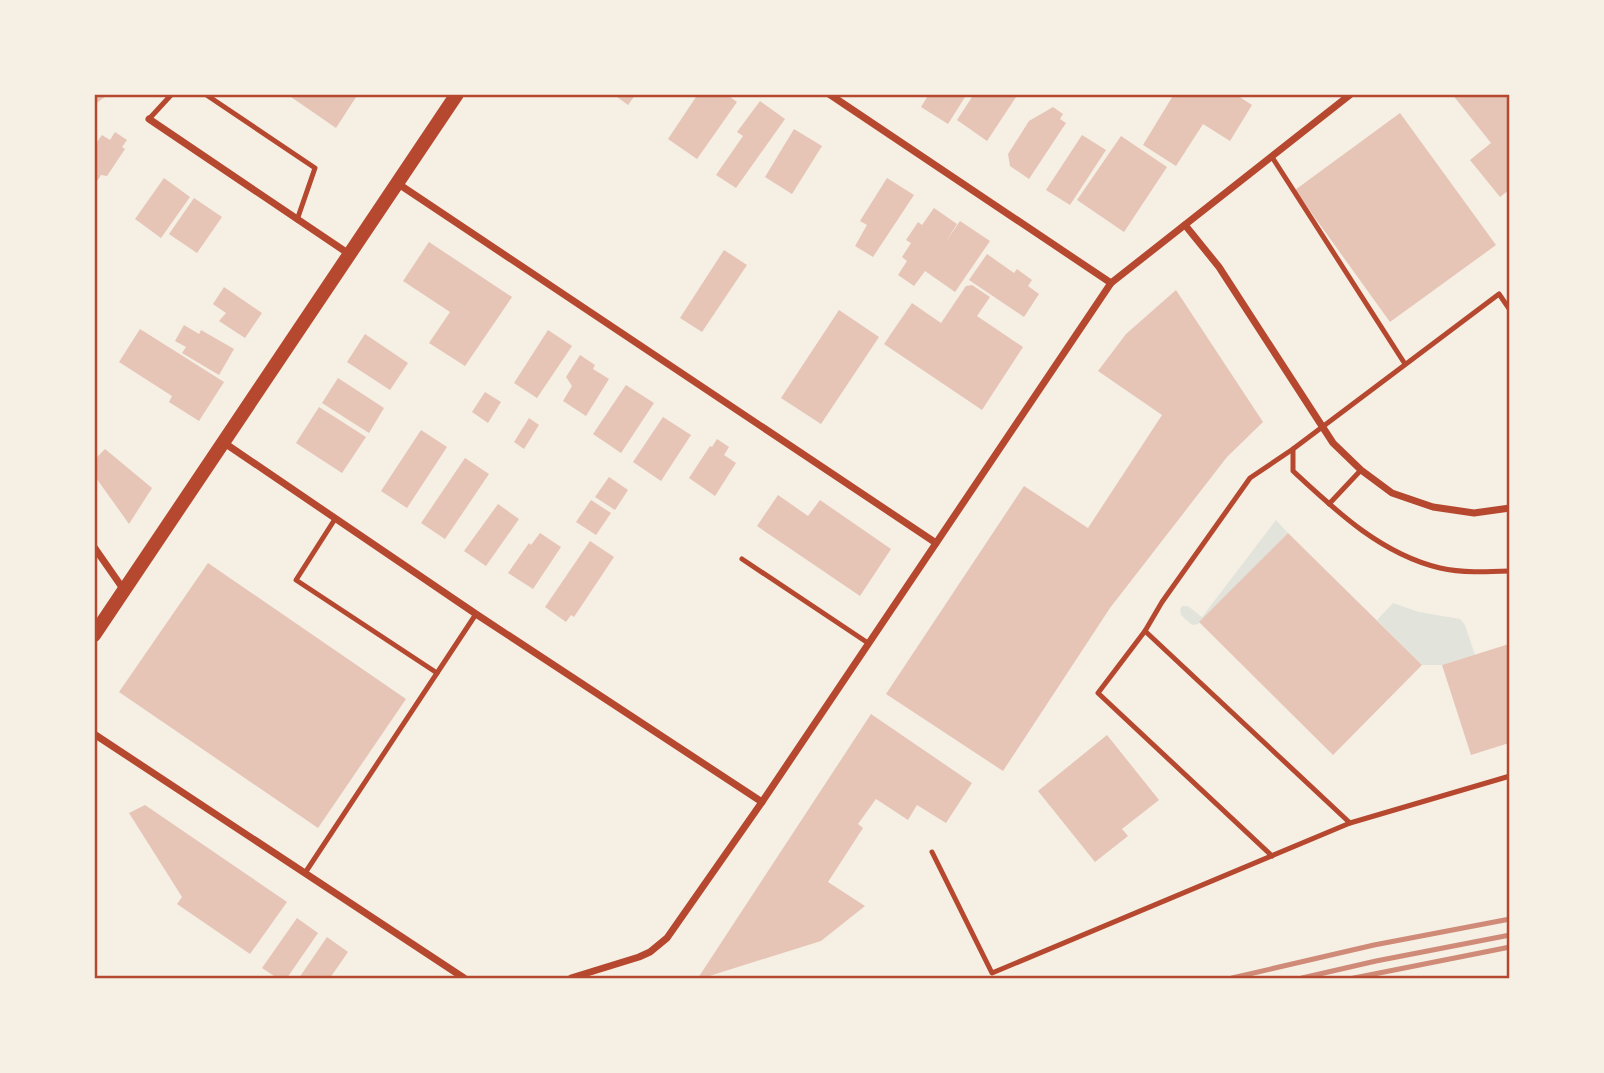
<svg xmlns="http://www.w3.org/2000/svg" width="1604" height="1073" font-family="Overpass,sans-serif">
	<rect width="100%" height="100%" fill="#f6efe4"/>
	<g fill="#e2e4dc">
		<polygon points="1276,520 1288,533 1198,624 1192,625 1181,615 1180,609 1182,606 1188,606 1202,617"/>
		<polygon points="1393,603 1419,612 1460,619 1465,625 1475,655 1442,665 1422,665 1377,620"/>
	</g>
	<g fill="#e6c5b7">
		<polygon points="94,94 109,94 94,105"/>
		<polygon points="292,94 358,94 336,128 291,97"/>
		<polygon points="613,94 636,94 628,105"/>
		<polygon points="698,94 726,94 737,102 697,159 668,139"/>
		<polygon points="929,94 967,94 948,124 921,107"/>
		<polygon points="974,94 1018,94 987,141 957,120"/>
		<polygon points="1174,94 1235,94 1252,105 1230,141 1203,124 1176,166 1143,145"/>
		<polygon points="1452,94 1509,94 1509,190 1500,197 1470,160 1491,143"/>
		<polygon points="760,101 785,119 736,188 716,175 743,136 737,132"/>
		<polygon points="1053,107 1063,114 1060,119 1066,123 1029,179 1010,166 1008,154 1029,121"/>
		<polygon points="1400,113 1496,245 1390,322 1295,190"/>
		<polygon points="794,129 822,146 792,194 765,177"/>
		<polygon points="115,132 127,140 122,147 125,149 107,176 101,175 94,186 94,146 102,135 110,140"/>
		<polygon points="1082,135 1106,150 1070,205 1046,190"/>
		<polygon points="1121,136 1167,167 1124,232 1077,200"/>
		<polygon points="164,178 190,197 161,238 135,219"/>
		<polygon points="887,178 914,195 873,257 855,246 867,225 860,221"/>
		<polygon points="194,198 222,217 197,253 169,234"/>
		<polygon points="934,208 957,224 945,243 960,221 990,241 955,292 925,271 914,286 898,275 907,261 902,257 911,243 906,240 918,222 922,225"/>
		<polygon points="429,242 512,297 465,366 429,343 450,312 403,281"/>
		<polygon points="724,250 747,265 702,332 680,318"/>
		<polygon points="987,254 1014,273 1017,269 1032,280 1028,286 1039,294 1024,317 969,280"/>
		<polygon points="972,285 990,297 977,316 1023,347 982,410 884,344 912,303 941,323 966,286"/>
		<polygon points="224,287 262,313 245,338 219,321 226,313 213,304"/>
		<polygon points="1176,290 1263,422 1227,457 1110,608 1003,771 886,694 1024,486 1088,528 1162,415 1098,371 1126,334"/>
		<polygon points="839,310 879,337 821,424 781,398"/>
		<polygon points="184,325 199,334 201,330 234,349 219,375 182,353 186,347 175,341"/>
		<polygon points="140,329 224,382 199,421 169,402 172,396 119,362"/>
		<polygon points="548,330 572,346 537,398 514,383"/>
		<polygon points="365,334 408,363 390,390 347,362"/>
		<polygon points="580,355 595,365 593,369 609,379 586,416 563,401 572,386 566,377"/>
		<polygon points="338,378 384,408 369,433 322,403"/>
		<polygon points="626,385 654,403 621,453 593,434"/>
		<polygon points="485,392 501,402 488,423 472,412"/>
		<polygon points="319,407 366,437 342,473 296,443"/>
		<polygon points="663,417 691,435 661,481 633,462"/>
		<polygon points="529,418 539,425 524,449 514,442"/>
		<polygon points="421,430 447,447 407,508 381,491"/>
		<polygon points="717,439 729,447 724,455 736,463 715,496 689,478 710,446 712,447"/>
		<polygon points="105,449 152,488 129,524 94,475 94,460"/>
		<polygon points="465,458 489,474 445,539 421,523"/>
		<polygon points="609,477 628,490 615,510 595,497"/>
		<polygon points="778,495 808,516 820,500 891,549 860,596 757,526"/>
		<polygon points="591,500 611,513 596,535 576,522"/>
		<polygon points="498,504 519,519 486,566 464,551"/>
		<polygon points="540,533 561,547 533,589 508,573 529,543 531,545"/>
		<polygon points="1288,533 1422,665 1333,755 1199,622"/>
		<polygon points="590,541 614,557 574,617 571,615 566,622 545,607"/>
		<polygon points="208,563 406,699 318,828 119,692"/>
		<polygon points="1509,644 1509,743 1471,755 1442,665"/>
		<polygon points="871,714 972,783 946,823 917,805 908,820 876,799 858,824 863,828 828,882 865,906 821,941 703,978 698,978"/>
		<polygon points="1107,735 1159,800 1122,829 1128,836 1095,862 1038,791"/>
		<polygon points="145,805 287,902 250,954 177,904 182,897 129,813"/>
		<polygon points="297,918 318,933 287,978 277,978 262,968"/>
		<polygon points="327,937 348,952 330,978 299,978"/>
	</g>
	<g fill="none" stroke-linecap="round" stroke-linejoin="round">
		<g stroke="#b5482f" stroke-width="5">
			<polyline points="205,94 315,168 297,220"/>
			<polyline points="149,119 172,94"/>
			<polyline points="1272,157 1405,364"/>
			<path d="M1510,310l-11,-16 -206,155v22c43,40 88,83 147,97 22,5 46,4 70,3"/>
			<polyline points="1293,449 1250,478 1162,602 1145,631 1350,823 1510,776"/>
			<polyline points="1329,504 1361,470"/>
			<polyline points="335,519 296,580 437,673"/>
			<polyline points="742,559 868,643"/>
			<polyline points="1145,631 1098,693 1272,856"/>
			<polyline points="932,852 992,973 1350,823"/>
			<polyline points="305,873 476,614"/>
		</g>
		<g stroke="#b5482f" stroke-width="7">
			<polyline points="829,94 1111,283"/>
			<polyline points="149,119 349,254"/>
			<polyline points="397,183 936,543"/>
			<polyline points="1185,225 1219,267 1333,443 1361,470 1392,493 1433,507 1474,513 1510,508"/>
			<polyline points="223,442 476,614 762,802"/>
			<polyline points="94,547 124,590"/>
			<polyline points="94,734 464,978"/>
			<polyline points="571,978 639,957 650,952 667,938 762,802 1111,283 1351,94"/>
		</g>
		<polyline stroke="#b5482f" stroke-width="14" points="94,635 457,94"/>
		<g stroke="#cf8b77" stroke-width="5">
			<polyline points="1232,978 1374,945 1510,919"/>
			<polyline points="1302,978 1376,961 1510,935"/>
			<polyline points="1354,978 1510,947"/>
		</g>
	</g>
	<rect width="1604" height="1073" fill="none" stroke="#f6efe4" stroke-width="192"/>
	<rect x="96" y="96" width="1412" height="881" fill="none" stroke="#b5482f" stroke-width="2.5"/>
</svg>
